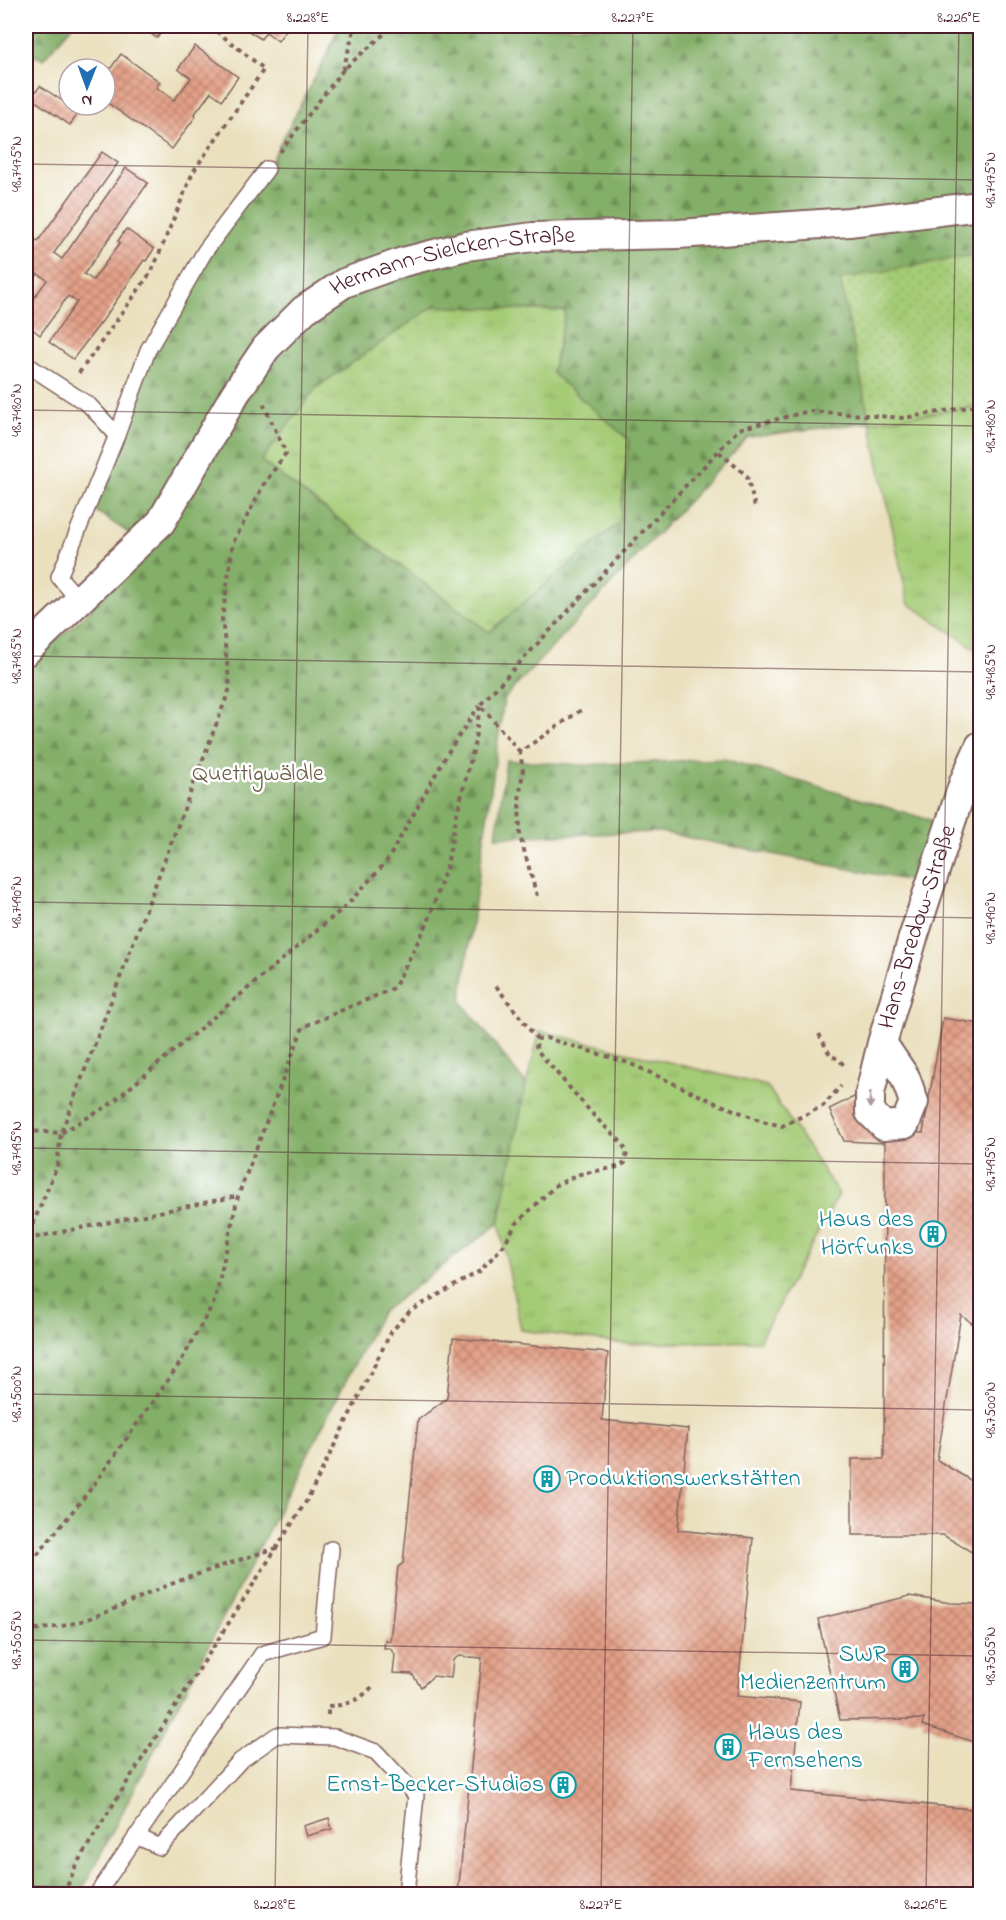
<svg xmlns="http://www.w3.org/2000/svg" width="1006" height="1920" font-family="'Indie Flower',sans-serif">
	<defs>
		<pattern id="grass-tufts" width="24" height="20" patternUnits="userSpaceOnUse" patternTransform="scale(1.5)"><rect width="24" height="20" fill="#a4cb76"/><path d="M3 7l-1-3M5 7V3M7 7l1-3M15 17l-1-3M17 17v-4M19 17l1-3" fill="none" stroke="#8fae66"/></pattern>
		<pattern id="forest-firs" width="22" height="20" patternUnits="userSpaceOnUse" patternTransform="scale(1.5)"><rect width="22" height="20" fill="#83af67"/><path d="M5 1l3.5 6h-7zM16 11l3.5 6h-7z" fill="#6d8e55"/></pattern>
		<pattern id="garden-dots" width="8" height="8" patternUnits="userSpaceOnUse" patternTransform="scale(1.5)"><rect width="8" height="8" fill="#a4cb76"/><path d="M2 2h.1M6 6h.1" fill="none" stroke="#8fae66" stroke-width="1.8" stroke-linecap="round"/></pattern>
		<pattern id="building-cross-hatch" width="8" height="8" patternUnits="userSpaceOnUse" patternTransform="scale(1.5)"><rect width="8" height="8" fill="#e3a087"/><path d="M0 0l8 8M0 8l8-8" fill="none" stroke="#ba826f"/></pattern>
	</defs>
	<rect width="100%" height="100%" fill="#fff"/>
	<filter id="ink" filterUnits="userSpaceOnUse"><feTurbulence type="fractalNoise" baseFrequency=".0167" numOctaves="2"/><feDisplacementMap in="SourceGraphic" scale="12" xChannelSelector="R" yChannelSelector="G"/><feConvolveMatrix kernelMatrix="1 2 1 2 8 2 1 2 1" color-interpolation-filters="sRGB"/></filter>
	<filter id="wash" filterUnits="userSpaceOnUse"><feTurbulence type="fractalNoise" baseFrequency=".008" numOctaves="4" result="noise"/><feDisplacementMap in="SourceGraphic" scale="24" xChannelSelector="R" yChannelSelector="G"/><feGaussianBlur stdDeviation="1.35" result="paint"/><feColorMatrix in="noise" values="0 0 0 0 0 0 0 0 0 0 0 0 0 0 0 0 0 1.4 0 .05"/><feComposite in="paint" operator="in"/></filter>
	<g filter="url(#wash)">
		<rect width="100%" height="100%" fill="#eae0be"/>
		<g fill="url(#grass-tufts)" stroke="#777550" stroke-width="1.5">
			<polygon points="434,306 566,311 552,373 629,439 620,522 489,632 260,460 316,388"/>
			<polygon points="980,406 980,652 908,603 870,422"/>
			<polygon points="540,1031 767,1086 839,1194 759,1341 624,1344 521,1330 499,1223 526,1084"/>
		</g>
		<g fill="url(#forest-firs)" stroke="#666749" stroke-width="1.5" fill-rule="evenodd">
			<polygon points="26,26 72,26 43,59 26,53"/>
			<path d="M339,26h641v228l-140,25 30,143 -122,15 -244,262 -43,302 65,83 -27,139 -118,90 -301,581h-54v-1231l50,-39 59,-60 6,-23 -53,-35 60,-156 119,-181 61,-117zM434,306l132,5 -14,62 77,67 -9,82 -131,110 -228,-171 55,-73z"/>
			<polygon points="724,759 937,822 915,882 659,832 496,837 506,760 581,765"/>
		</g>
		<polygon fill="url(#garden-dots)" stroke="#777550" stroke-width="1.5" points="980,254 980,406 870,422 840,279"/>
		<g id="blocks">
			<g fill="url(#building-cross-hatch)">
				<polygon points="147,26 166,26 157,38 144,29"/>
				<polygon points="241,26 289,26 278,41 266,32 261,39"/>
				<polygon points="195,46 238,77 222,100 211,92 194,115 196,116 172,149 105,101 105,76 121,54 160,82 156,87 174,100 191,78 178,69"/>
				<polygon points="40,86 79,112 70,125 31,98"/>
				<polygon points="102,152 118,163 54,253 62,259 126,168 148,183 84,274 93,280 120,243 118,241 126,229 154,249 146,261 144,260 103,320 73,359 49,342 77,302 68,296 40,335 26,324 26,309 47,280 38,274 26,292 26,255 36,240 38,241"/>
				<polygon points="943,1018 980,1024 980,1329 961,1315 937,1460 980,1486 980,1557 943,1535 852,1535 852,1459 884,1459 885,1143 844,1141 829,1109 858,1095 876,1132 923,1133"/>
				<polygon points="453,1338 608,1353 602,1420 688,1429 678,1530 753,1538 737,1696 800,1702 791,1791 980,1810 980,1894 458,1894 482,1658 459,1656 453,1660 451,1678 433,1676 421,1687 412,1674 393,1673 395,1655 390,1648 384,1648 385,1640 390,1641 398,1567 403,1563 418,1420 447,1398"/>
				<polygon points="909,1596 951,1603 980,1604 980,1744 922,1725 924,1719 840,1720 818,1619"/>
				<polygon points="329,1818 332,1829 306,1836 303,1826"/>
			</g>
		</g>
	</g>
	<g filter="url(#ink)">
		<use href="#blocks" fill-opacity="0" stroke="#82635e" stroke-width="1.5"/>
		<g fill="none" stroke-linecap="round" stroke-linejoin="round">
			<g stroke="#82635e" stroke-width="18">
				<g id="lane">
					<polyline points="26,364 89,405 117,435"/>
					<polyline points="78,599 59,577 117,435 148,350 205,251 267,169"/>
					<polyline points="136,1836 160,1847 240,1761 277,1735 335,1737 376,1752 416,1795 406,1894"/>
					<polyline points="97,1894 262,1654 323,1636 331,1549"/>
				</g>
			</g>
			<g stroke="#82635e" stroke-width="32">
				<g id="street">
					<path id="s1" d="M26,651l135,-129 74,-128 31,-46 38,-38 40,-27 59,-21 63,-16 67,-9 146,-3 170,-12 131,-16"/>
					<path id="s2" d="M882,1043l23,34 9,25 -9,22 -21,2 -14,-14v-19l12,-50 30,-102 52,-159 16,-36"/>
				</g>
			</g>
			<g stroke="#82635e" stroke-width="4" stroke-dasharray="4.5 4.5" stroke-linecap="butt">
				<polyline points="343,70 355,26"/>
				<polyline points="280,152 343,70 393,26"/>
				<polyline points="79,373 152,271 193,172 264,69 210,26"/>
				<polyline points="719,452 747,476 755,507"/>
				<polyline points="520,752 480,705 739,429 809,411 904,418 980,405"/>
				<polyline points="537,896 520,836 519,800 523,770 520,752 584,708"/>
				<polyline points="496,986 537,1039"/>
				<polyline points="819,1034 830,1055 838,1059 846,1067"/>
				<polyline points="26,1131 61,1133 108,1106 347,905 387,861 450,749 479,706"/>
				<polyline points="27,1239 238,1196"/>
				<polyline points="26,1241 57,1166 61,1133 230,688 222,619 233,543 264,484 286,453 263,403"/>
				<polyline points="26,1569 93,1486 180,1363 215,1300 238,1196 303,1027 394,988 428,922 447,865 457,813 474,747 480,705"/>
				<path d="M26,1629c51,2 94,-24 140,-43 36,-14 73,-26 110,-38"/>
				<path d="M328,1715v-9c18,0 32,-6 44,-19"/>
				<polyline points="64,1894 76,1865 119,1795 307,1500 391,1332 410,1311 480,1271 503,1246 516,1224 556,1185 580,1174 618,1167 625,1163 627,1152 621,1142 596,1118 536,1049 537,1039 546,1038 629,1063 716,1103 762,1121 782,1126 823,1106 841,1086"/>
			</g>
			<use href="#lane" stroke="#fff" stroke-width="15"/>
			<use href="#street" stroke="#fff" stroke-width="28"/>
		</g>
		<defs><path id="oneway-solid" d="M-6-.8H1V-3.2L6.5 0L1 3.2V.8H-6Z" transform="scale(1.5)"/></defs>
		<use fill="#ae9aa0" href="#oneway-solid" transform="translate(870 1100) rotate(92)"/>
	</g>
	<path fill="none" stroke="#4a1f2b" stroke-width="1.5" stroke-opacity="0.45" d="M26,164l954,16M26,410l954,16M26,656l954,16M26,902l954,16M26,1148l954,16M26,1394l954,16M26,1640l954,16M26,1886l507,8M275,1894l33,-1868M601,1894l32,-1868M926,1894l33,-1868"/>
	<defs>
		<g id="building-ring" transform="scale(1.35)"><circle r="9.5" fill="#fff" stroke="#0f9aa8" stroke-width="1.5"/><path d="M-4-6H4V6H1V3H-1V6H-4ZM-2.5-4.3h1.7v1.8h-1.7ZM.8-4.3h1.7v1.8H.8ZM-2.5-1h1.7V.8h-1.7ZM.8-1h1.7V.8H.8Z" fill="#0f9aa8"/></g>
	</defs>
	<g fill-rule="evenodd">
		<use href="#building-ring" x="933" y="1234"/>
		<use href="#building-ring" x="547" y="1479"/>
		<use href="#building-ring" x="905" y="1669"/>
		<use href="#building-ring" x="728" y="1747"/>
		<use href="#building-ring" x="563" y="1785"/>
	</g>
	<g text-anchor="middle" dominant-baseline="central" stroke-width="5" stroke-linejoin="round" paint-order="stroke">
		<g font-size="24" fill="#4a1f2b" stroke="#fff">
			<text stroke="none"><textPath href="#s1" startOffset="604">Hermann-Sielcken-Straße</textPath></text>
			<text stroke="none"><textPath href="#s2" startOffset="324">Hans-Bredow-Straße</textPath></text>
		</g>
		<g font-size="24" fill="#6a5b45" stroke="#fff">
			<text x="258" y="774">Quettigwäldle</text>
		</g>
		<g font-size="24" fill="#0d838f" stroke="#fff" text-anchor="end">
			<text x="914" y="1220">Haus des<tspan x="914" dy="28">Hörfunks</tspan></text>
			<text x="566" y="1479" text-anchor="start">Produktionswerkstätten</text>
			<text x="886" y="1655">SWR<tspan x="886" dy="28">Medienzentrum</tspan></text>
			<text x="748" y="1733" text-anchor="start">Haus des<tspan x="748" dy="28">Fernsehens</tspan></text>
			<text x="544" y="1785">Ernst-Becker-Studios</text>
		</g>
	</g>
	<rect width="1006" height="1920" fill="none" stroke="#fff" stroke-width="66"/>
	<g transform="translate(87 87) rotate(181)"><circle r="28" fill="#ffffff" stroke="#b7a5aa" stroke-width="1.5"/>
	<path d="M0-4.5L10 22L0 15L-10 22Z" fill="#1f6fb2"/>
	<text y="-9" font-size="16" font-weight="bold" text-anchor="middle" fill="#4a1f2b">N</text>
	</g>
	<rect x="33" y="33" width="940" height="1854" fill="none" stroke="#4a1f2b" stroke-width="2"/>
	<g font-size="15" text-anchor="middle" fill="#4a1f2b">
		<text x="308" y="22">8.228°E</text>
		<text x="633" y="22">8.227°E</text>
		<text x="959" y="22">8.226°E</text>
		<text transform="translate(16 164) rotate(-90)" y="5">48.7475°N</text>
		<text transform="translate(990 180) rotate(-90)" y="5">48.7475°N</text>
		<text transform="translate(16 410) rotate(-90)" y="5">48.7480°N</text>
		<text transform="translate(990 426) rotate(-90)" y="5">48.7480°N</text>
		<text transform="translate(16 656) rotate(-90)" y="5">48.7485°N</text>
		<text transform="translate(990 672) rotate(-90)" y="5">48.7485°N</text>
		<text transform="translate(16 902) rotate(-90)" y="5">48.7490°N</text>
		<text transform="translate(990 918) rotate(-90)" y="5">48.7490°N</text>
		<text transform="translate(16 1148) rotate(-90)" y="5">48.7495°N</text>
		<text transform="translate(990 1164) rotate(-90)" y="5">48.7495°N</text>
		<text transform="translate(16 1394) rotate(-90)" y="5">48.7500°N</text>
		<text transform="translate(990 1410) rotate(-90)" y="5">48.7500°N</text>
		<text transform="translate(16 1640) rotate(-90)" y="5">48.7505°N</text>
		<text transform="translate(990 1656) rotate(-90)" y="5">48.7505°N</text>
		<text x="275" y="1909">8.228°E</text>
		<text x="601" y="1909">8.227°E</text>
		<text x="926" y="1909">8.226°E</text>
	</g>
</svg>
